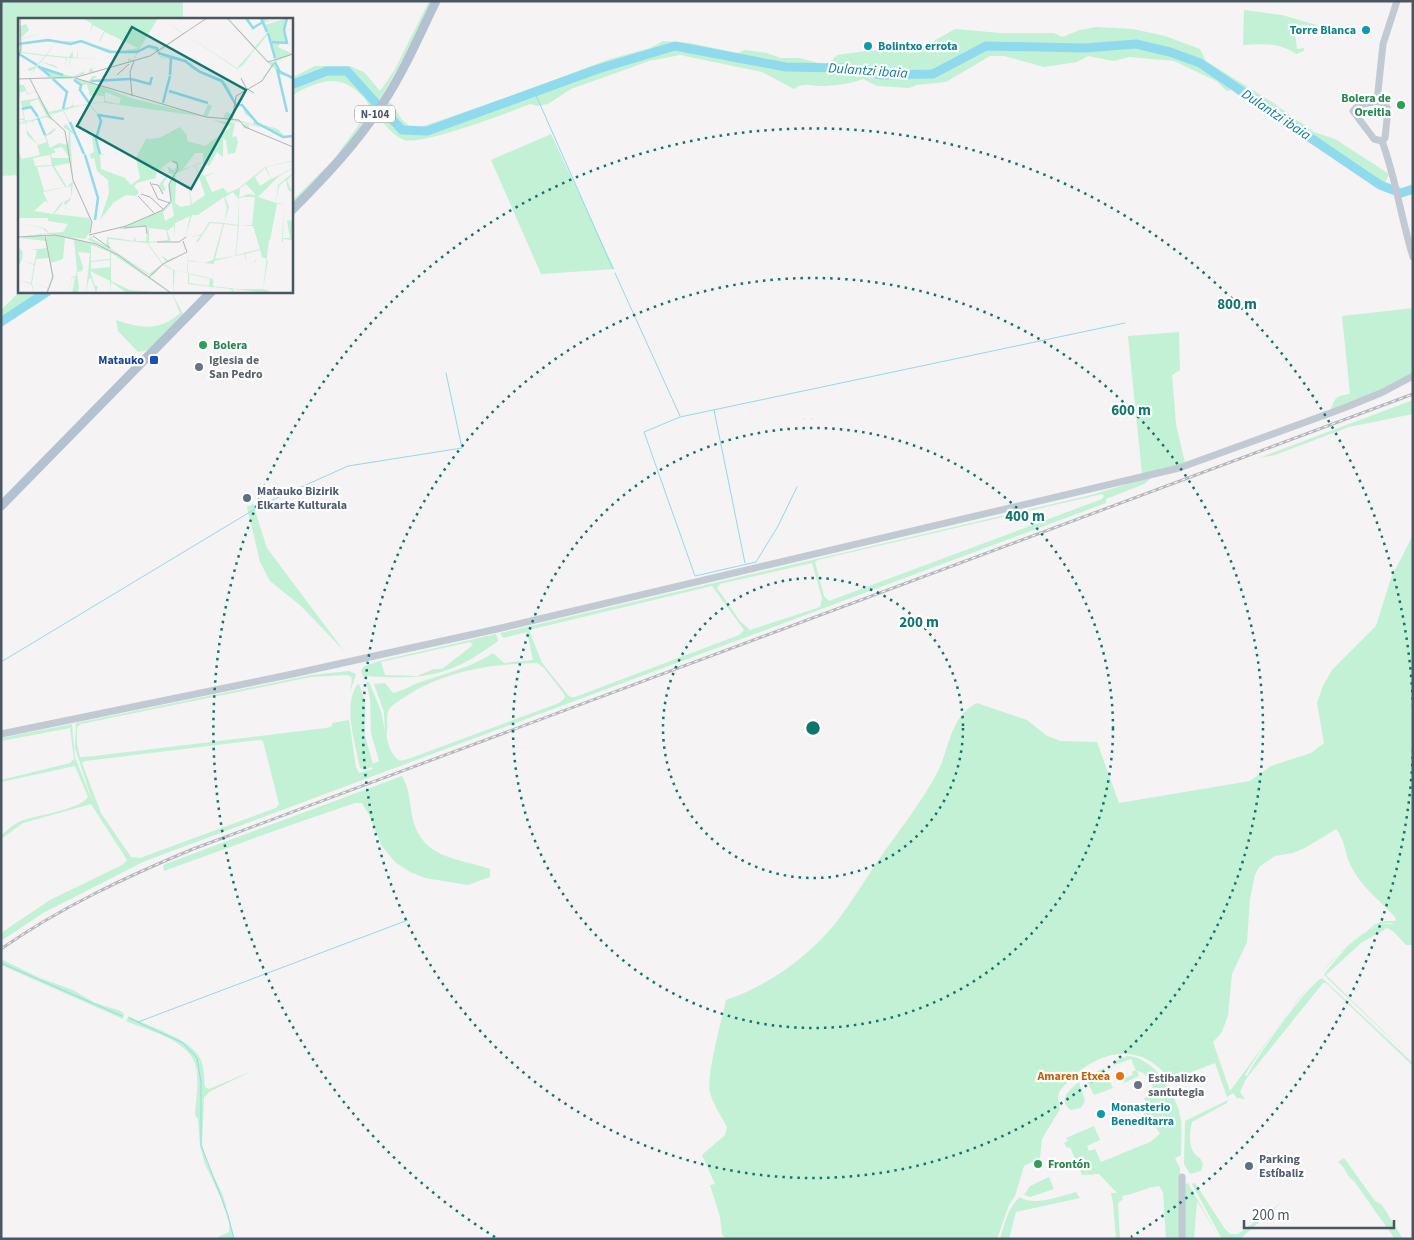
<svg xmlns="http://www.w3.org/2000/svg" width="1414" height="1240" font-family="'Source Sans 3',sans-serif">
	<rect width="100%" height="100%" fill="#f5f3f3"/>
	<g fill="#c3f1d5" fill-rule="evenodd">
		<polygon points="1,1 183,1 183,19 19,19 19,175 1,176"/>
		<path d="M429,1h2c-20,43 -41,86 -69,124 -21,29 -46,54 -71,80v-3l43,-43 35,-48c0,-9 -4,-13 -11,-19 -22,-20 -44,-9 -67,4v-18l24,-12h35l14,6 16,19 14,-20z"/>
		<path d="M1244,10l38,5 38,11 -26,-1 3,24 7,-1v3l-8,3c-17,-12 -33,-10 -53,-9z"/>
		<path d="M1096,27l37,2 32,7 35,13 6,12 66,41 42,30 21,7 54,35 -3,7 -8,6 -51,-35 -23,-12 -7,-11 -45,-30 -4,3 -17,-12 -4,1 -11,-10 -42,-20 -45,-4 -15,4 -26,-5 -11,6 -33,5 -40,-11h-14l-44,26 -29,3 -8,3 -32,-2 -14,-7c-14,5 -28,7 -43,7 -11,0 -16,-4 -26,3l-32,-17 -82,-17 -31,6 -78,28 -23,15 -10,2 -8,-2c-23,9 -106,41 -126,36 -11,-4 -17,-15 -27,-22l10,-16 5,2 10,16 10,8 9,-1 90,-31 99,-37 40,-11 13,-7 27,2 48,10 7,-3 22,3 14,5h18l24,6 7,-2 7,-7 29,-4v-2l8,2 24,-7 29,1 28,-16 45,4h54l8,4 18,-7z"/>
		<polygon points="551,134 613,266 615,269 541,274 491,160"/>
		<path d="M20,291h34c-10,13 -38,22 -53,34v-15z"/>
		<path d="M171,291l12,23 -35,36 -10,2 -20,-21 -2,-11c23,8 44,12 64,-7z"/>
		<path d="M1413,308v65l-41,21 -41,16c4,-14 6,-14 19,-16l-8,-78z"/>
		<polygon points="1179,332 1180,370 1172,375 1176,424 1185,463 1142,474 1128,336"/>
		<polygon points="1413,400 1413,414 1349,427 1275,455 1259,458"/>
		<path d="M1154,476l-10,8 -38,15v4l-961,358 -102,52 -42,28v-8l49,-33 72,-35 5,-5 -36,-56 -68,19 -22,16v-4c7,-5 12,-11 20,-14 15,-6 59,-11 67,-24l-13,-31 -74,16v-2l69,-17 4,-4 -4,-31 -69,13v-3l71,-14 3,33 18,46 -18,-55 1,-25 235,-48 38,-4 7,3 -6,18 2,-14 -4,-3 -37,2 -230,47 -4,3v17l3,13 15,-1 231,-28 6,-2v-3l17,-3 7,47 3,6 14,-4 -1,-2 -8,3 -4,-2 -1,-4c-4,-23 -16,-58 -2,-79l2,-1 6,17v35l8,28 6,-3 -8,-28 -1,-34 -4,-17h3l12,29 4,21 -1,-20 -10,-28 11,-1 8,10c10,-2 18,-8 28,-11 25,-9 49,-14 72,-29l11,10 29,-3 -6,-28 -24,6 -3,-5 591,-138zM1102,494l2,2 -2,3 -273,102 -5,-5 -9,-34 3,-2zM812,563l10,35 -2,9 -70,23 -10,-9 -23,-33 3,-4zM712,586l32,44 -5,5 -164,62h-4l-3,-2 -26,-32 -13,-33zM537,663l7,5 20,26 1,4 -6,5 -151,56 -8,2c-8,-4 -15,-21 -13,-30 1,-6 -1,-13 1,-19 2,-7 11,-11 17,-15 39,-26 86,-33 132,-34zM259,740l4,1 16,63 -3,4 -136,50 -9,-1 -30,-44 -19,-50 3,-2z"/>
		<polygon points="253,504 267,548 344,651 301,606 270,581 260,562 247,507"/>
		<path d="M1413,535v410h-7l-13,-14 -6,-3 -26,15 -35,32 87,85 -89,-85c13,-18 34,-42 56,-50 5,-2 10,0 14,-1 -37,-13 -131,120 -149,151l2,1c9,-18 60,-91 75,-98l91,85v3l-87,-83h-3l-77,96 -6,13 5,7 -8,-1 -4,-5 -6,4 -12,-34 -36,14 -7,6c-32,-48 -82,-31 -113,9l-1,5 2,12 -18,30 -2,19 -16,8 -9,30 -6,9 -12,34h-270l-5,-4 -2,-18 -10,-32 5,-1 -13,-29 23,-20 2,-8c-6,-12 -14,-22 -17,-35 -4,-16 12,-73 16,-92 44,-15 87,-46 115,-84 15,-20 28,-43 43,-64 18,-25 38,-51 53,-79 13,-24 12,-56 40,-70l50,17 20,16 14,5 36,1 22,61 131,-22 21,-15 40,-13 13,-10 -7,-40 6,-17 9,-16 44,-44 15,-48zM1336,829c10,12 8,25 16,39 10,19 28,33 43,49l1,4h-13l-9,4 -42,35 -34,39 -68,92 -17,-49 9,-10 6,-17 4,-41 15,-32 3,-43 5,-24 4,-8 16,-11 18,-3 12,-5z"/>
		<path d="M496,634l2,7c-50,37 -75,39 -135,35l-2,-5 2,-4 16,-6zM470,642l3,3 -31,24h-8l-17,7 -32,-1 -4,-13z"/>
		<path d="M402,776c9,17 7,26 11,44 10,39 45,38 77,49v8l-22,8 -43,-7 -15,-6 -15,-10 -13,-16 -13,-31 -7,-12h-7l-67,23 -124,45 -1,-6z"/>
		<polygon points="1,959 40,978 73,990 95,1003 121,1011 124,1014 123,1019 1,965"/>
		<path d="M129,1016c19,11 63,22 72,44 3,7 3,18 4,27l4,2 45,-19 -45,22 -5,6 -2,47 5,18 16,32 11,44h-20l15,-7v-9l-8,-25 -16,-34 -5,-18 -2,-27 -3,-4c1,-16 5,-37 0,-52 -9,-24 -48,-33 -69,-42z"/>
		<path d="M1127,1056c28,1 50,39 54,64 1,11 0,24 0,35l-6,3 5,10 -1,71h-13l-3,-47 -4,-6c-13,1 -23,8 -37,10l1,3 -5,4 2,36h-4l-3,-36 -2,-10h6l-18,-19 -17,1 -12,-28 -3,1 -3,-5 4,-2 -2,-3 28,-12 6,14 -13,6 2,5 6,-2 6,13 49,-20 10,-8 -4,-7 2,-2 -17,-14 6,-5 -3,-8c16,-6 7,-25 -7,-27l2,5 -15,7 -1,-4 10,-4 -1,-3 4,-2 -5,-11 -17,6 -1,-3z"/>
		<polygon points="1104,1068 1113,1088 1094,1095 1087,1081 1089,1075"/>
		<path d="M1079,1082l6,19 -4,7 -10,2c-14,-10 -2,-20 8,-28z"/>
		<path d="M1228,1100l-1,3 -35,19c-3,12 -4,30 8,36l3,6 -2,7 -11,3 -6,-10 1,-43z"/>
		<path d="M1344,1158l31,43 7,4 21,34h-8l-41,-58c-7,-3 -8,-14 -16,-19z"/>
		<polygon points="1049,1177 1054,1189 1030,1197 1024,1195 1030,1186"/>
		<polygon points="1188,1183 1220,1239 1197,1201 1194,1239 1184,1239 1185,1184"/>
		<polygon points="1195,1183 1225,1229 1230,1234 1238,1234 1282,1202 1240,1239 1222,1239 1192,1184"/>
		<path d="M1076,1192l4,6 -64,14 -7,27h-9c5,-16 8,-32 20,-42 13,10 41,-1 56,-5z"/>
	</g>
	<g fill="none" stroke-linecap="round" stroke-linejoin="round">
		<g stroke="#90daee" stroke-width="1">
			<polyline points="535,93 613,269"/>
			<polyline points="615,273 680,416"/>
			<polyline points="714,410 745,563"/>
			<polyline points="797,487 778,526 756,562 695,576 644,432 680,417 1125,323"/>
			<polyline points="259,506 348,466 462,448 446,373"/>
			<polyline points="1,662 255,509"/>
			<polyline points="1,963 122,1016"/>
			<polyline points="129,1018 183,1043 197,1058 201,1082 201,1145 228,1215 234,1239"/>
			<polyline points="138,1022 408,920"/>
		</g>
		<g stroke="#90daee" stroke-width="9">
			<polyline points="291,85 327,71 347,71 376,103"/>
			<polyline points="386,113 402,130 427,131 598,69 675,46 786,67 842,68 882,75 933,74 986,46 1085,48 1136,44 1170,52 1200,63 1380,185 1401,193 1413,189"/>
			<polyline points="1,322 48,291"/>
		</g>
		<g stroke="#c1cad2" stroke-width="7">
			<polygon points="1377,101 1385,104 1388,110 1385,138 1382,141 1374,139 1353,111 1359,105"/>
			<polyline points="1377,101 1383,44 1397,1"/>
			<path d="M1382,141c14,38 19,77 31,116"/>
			<polyline points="1,734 288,675 497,629 1179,468 1344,408 1381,393 1413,376"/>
			<polyline points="1182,1239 1182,1177"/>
		</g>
		<g stroke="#b3c2d1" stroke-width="9">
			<path d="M291,211c34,-34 66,-68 92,-108 21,-32 36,-67 53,-102"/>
			<polyline points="1,506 212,291"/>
		</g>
		<g stroke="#b5b8bd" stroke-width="3">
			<path id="rail" d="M1,949c60,-42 125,-72 192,-100l1220,-455"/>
		</g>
		<use href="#rail" stroke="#fff" stroke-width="1" stroke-dasharray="4" stroke-linecap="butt"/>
	</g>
	<g fill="none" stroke="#0f766e" stroke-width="2.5" stroke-dasharray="2.5 5">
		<circle cx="813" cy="728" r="150"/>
		<circle cx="813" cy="728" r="300"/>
		<circle cx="813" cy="728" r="450"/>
		<path d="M1413 749A600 600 0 0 1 1131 1237M495 1237A600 600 0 1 1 1413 707"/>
	</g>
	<g fill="#0f9aa8" stroke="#fff" stroke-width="2">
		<circle cx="1366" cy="30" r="5"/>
		<circle cx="868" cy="46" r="5"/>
		<circle cx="1101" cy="1114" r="5"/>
	</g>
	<g fill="#2e9e5b" stroke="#fff" stroke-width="2">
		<circle cx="1401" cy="105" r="5"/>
		<circle cx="203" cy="345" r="5"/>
		<circle cx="1038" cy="1164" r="5"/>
	</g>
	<rect fill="#1a4fb4" stroke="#fff" stroke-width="2" x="149" y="355" width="10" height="10" rx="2.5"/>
	<g fill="#6b7280" stroke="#fff" stroke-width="2">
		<circle cx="199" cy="367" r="5"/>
		<circle cx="1138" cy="1085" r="5"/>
	</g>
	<g fill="#5c6f8a" stroke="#fff" stroke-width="2">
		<circle cx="247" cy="498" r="5"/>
		<circle cx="1249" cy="1166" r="5"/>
	</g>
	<circle fill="#e8710a" stroke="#fff" stroke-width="2" cx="1120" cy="1076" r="5"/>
	<g text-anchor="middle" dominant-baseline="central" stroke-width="4.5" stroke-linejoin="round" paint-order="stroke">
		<rect fill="#fff" stroke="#808990" stroke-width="1" x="355" y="105.5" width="40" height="17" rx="4"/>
		<g font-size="11" font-weight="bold" fill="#4a5661">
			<text x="375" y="114">N-104</text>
		</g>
		<g font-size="12" font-weight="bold" fill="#0d838f" stroke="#fff" text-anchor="start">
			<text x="1356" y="30" text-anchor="end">Torre Blanca</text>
			<text x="878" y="46">Bolintxo errota</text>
			<text x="1111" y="1107">Monasterio<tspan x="1111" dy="14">Beneditarra</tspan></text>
		</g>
		<g font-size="12" font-weight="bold" fill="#27864d" stroke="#fff" text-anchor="start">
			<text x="1391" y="98" text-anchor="end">Bolera de<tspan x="1391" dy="14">Oreitia</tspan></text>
			<text x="213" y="345">Bolera</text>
			<text x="1048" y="1164">Frontón</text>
		</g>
		<g font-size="12" font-weight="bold" fill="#164399" stroke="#fff" text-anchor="end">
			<text x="144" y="360">Matauko</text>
		</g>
		<g font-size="12" font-weight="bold" fill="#5b616d" stroke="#fff" text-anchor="start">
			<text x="209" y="360">Iglesia de<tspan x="209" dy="14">San Pedro</tspan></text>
			<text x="1148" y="1078">Estibalizko<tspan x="1148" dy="14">santutegia</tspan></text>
		</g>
		<g font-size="12" font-weight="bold" fill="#4e5e75" stroke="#fff" text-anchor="start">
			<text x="257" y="491">Matauko Bizirik<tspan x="257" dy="14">Elkarte Kulturala</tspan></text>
			<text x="1259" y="1159">Parking<tspan x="1259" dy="14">Estíbaliz</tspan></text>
		</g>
		<g font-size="12" font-weight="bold" fill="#c56008" stroke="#fff" text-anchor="end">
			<text x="1110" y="1076">Amaren Etxea</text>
		</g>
		<g font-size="14" font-style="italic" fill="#0c7c9b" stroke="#fff">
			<text transform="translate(868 71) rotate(4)">Dulantzi ibaia</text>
			<text transform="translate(1276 115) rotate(34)">Dulantzi ibaia</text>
		</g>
	</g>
	<g transform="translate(18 18)">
		<rect width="275" height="275" fill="#f5f3f3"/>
		<path d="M2,0l-1,8 7,-2 3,6 -9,9 23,-6 -23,7v2l62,-1 36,11 20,-4 -33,-16 -5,9 3,1 -4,-1 5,-10 -11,-6 -3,7 2,-8 -9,-6h75l-19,32 9,-5 11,6 24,-17 -22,-16 23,16 -25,18 1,4 24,4 12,9 23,9 8,6 9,19 -14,-20 -30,-14 -7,-7 -25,-5 -2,-5 -30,10v-4l5,2 4,-8h-28l-27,-10h-26l-9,13 22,2 4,-6v6l4,1 1,-9v9l39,2 -46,-2 -2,10 1,-10h-3l-2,11 1,-11 -20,-2 -5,6 13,3 5,4 -18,-7 -3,3 34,12 12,-6v4l4,-1 3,-7 3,5 26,-8 -34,10 -15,3h-40h18l-12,-11 -6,9 3,-6 -4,2 -3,-2 9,-3 -16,-11 -2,5 3,-12 -3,-3v-22zM29,23l9,1 -10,13 -24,-3 -1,-8zM129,29l10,5 -23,8 4,-8zM3,36l1,-1 23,3 -8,9zM215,0l-2,3 24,26 12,-14 -4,-11 -8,5 7,-5 -1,-4h10l-7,4 16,-4 -16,5 1,2 22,-7 -3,12 9,-1 -9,2 2,5 7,-2 -7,2 1,6h-6l-3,5 15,7 -18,8 5,10 13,6 -13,-4 3,19 -5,-22 -6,-4 -13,16 12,-17 -7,-7 -13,8 13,-8 -9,-10 -12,16 -6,4 -51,-34 51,33 17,-19 -24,-28zM250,16l6,14v14l-7,-1 -11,-12zM75,58h4l-7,6 41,16 72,18 5,-12 4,2 -5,11 -108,-15 -53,13 -8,-16 -8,3 1,5 5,6 2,4 -7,-10 -8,2 2,11h4l-10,3 6,-3h-7l6,-2 -2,-9 -4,1 4,-2 -4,-23h6l4,9 7,-3 14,21 13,-3 4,-17 -16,-14h23l15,4zM34,61h21l8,6 -6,10 6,-9 6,-2 1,5 -4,1 4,-1 2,6 14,1v6l-31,4 -1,-5v5l-8,2 3,-15zM8,73l1,4 9,-4 2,7 -17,3 -3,-8zM87,74l16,6 -2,6 -14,-3zM67,86h5l11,14 1,3 -1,2 4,1h-5l-4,14 4,16 6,1h-6l1,14 24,9 6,7 9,-7 -4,-20 10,-19 13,-1 21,-11 7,8v6l18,5 26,-19 -18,-7 22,3 -3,14 4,-1 2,6 -3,11 -7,1 -2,-14 -3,-1v18l-6,-5 -8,14 -7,-3 -6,1 3,12 4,-2 -2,-10 3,12 12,-4 -11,5 7,15 11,-4 5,5 11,-5 26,-21 25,-6h3l-27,6 5,12 9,-4 12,-7h1l-15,9 -20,20 18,6 2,-18 15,-12 -6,8 6,11 -5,-2 -2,-10 -7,6 -3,17h8l-1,35h7l-3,-18 6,1v15l-1,4 -9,-1v3l-14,-2 -6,49 4,1 4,3 -38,-4 1,4 -4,-4 -17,-2 -2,2 -2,4 3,-6 -24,-3v-11l-13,-3 -2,23v-23l-10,-5 -12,12 21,16 -20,-15 -1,-1 1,-3 -4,1 -36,-24 -24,-11 4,-5v4l14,7 1,-9 15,2 1,-10h-5l44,-19 9,-9 -3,-15 5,-12 -4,-1 -6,11 3,6 -4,1 -3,-6 10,-13 -2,-6 7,4 3,-5 -6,-4 -10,7 5,3 -6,-2 -4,5v4l-19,5 -3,3 5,6 -3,4 -10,-1 -13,8 -13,17 9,-27 -1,-13 -11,-9 -3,-13 -3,1 -1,-5 4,-2 -2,-15 4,-2 5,-15 -12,-16 -25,7 22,44 12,42 -2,19 2,-18 -12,-38 -11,-25 -5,-3 3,49 18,40 -1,11 -5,7 -36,-5 -31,3 30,-4 -6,-5 -23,-5 21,4 6,2 3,4 14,-1 5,-8 -20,-3v-3h-30v-68l4,9 18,-4 -3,-11 -10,-9 -1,-12 -8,1zM45,93l11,22 -8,-9 -3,3 6,4 -1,14 -9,-2 -9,5 -4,-12 5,-2 4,-4h1l-1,-2 -9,7 -7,-16 7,-2 7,4 -3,-6zM20,101l9,23 -9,3 -12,-16 1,-7 5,-1 2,5 -1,-5zM44,129l8,11h-18l-1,-4 5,-2 -3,-3zM177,135h8v10l-20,6zM32,137l2,10 -17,1 -2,-8zM52,145l3,18 -6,6 -13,-21zM177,147l10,30 -13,9 -4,-24 3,25 -10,2 -6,-4 1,-21 6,-2 -6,1 -1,-7zM34,148l13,21 -21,4 -7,-24zM247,150l6,11 -11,7 -5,-9zM55,164l13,28 -1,1 -18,-2 -2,-3 6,-7zM228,166l10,11 -8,-1 -9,4 1,-10zM53,168v12l-11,6 -7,10 -19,-3 11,-10 3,2 -5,-11zM215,174l6,7 -1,26 -14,-2 5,-16 -4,-10zM206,179l3,11 -3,15 -15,-1 -7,12 -13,3 12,-2 -5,7h-8h10l12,-19 13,1 -10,36 -9,3 -16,-3v-6l-1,19 -13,-3v-8v8l-10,-6 10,-6v-15v8l-12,1 12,-1v6l-6,3 -7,-5 5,7 -3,2 -15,-21 23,-2 -4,-10 7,-5v14l1,-17 15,-7 -5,22 7,-23h6zM225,179h12l-3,28h-13v-26zM46,184l2,7 20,2 3,7 -35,-4zM154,185l2,13 -9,5 -2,-9zM266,185l-2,39 -12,-2 7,-36zM206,206l14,2 -2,22h-7h7l-1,8 -20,3zM221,207l14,1 7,23 -24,6zM120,208l10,1 -2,14h-10l-1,-5 -1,5 -12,-2 1,-10zM131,210l17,2 2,10 -19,2zM90,221l39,4 15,21 -13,10 -39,-26zM242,232l3,10 -2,12 2,-11v-4l5,3 -5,29h-26l-2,-10 2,10 -24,-3 1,-25 30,-7 3,9 9,-1 -1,-3v3l-8,1 -2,-9zM170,243l26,3 -1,15 -25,-6zM171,256l21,5 -1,7 -20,-3zM223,86l17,19 20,6 6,7 9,1 -10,1 -17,-10 -17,-3v4l-5,-1 -3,-4 21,2 -32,-5 -7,-3 3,-6 8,3 1,-6 -2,10 20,5 1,-4 -9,-6 -3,-8 -6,-1zM22,217l6,3 2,-3h7l16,2 31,10 25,14 43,32 -59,-40v28l19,9 33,3h-36l-16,-11 -1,11v-12l-20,-10 5,15h3l-2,7 -5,-15h-2l-3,15 4,-40 -12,-1 5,15 -1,4 -5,1 2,16 -2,5h-5l3,-15 -2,-1 -2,4 -1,6 -2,6 4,-16 4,-1 1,-7 -3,-29 -9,-3 -2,22 -12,4 2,14 -6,16v-5l-15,-5 2,10 -3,-9 -13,-4 13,3 3,-18 -12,-5 -4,7v-21l5,6 -1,8 12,4 3,-14h-8l18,-2 -1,-7 -28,-3zM73,227l19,7v7l-19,2zM31,240l3,18 -4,12 -16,-5 4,-24zM92,242v7l-19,2v-7z" fill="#c3f1d5" fill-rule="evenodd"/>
		<path fill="none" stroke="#90daee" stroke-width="2.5" d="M228,0l7,10 10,-6M243,0l6,14M250,15l7,25M254,24l15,1 -3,-13 3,-12M0,26l30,-4 23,4 10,-3 29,11h27l12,-6 8,2 1,4M140,35l27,8 15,11 22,9 14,24h6l15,18 26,14 10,-1M1,36l18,11M257,44l5,10 13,6M20,48l12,10M23,50l22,7M259,51l10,43M152,57l1,-17M35,61l14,13 -4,17M113,61l19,5 2,-7M56,62l7,5 -1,5 9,13M73,63l39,-2M151,73l39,12M145,85l7,-27M4,91l9,-2 7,10M80,96l3,7 -5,18 4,15M80,97l26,4M20,100l7,17M52,104l14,32M67,137l13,43 -3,22"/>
		<path fill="none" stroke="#b1b4b9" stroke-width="1" d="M209,0l41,44 25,-8M0,41l3,-11 -1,-30M99,57l12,-11M57,60l131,39 33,3 6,7 48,20M223,60l5,10 8,5M0,61l59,-2 73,-21 57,-38M12,61l19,37 16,15 8,49 19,42 -2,11M114,78l-2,-24 4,-11M214,102l4,-24 26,-15 12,-18M132,164l8,17 12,4M134,166l6,1 5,9M123,176l9,3 13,12M120,178l16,17M106,210l22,-2 1,8M71,217l37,-9 37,-16 8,-9 -2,-17 9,-15 -1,-6 -5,-2M27,218l8,41 -6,16M75,218l17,12M0,219l37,-2 41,9 22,11 53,38M139,224h22l7,-5M131,259l14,-13 24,-12 -4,-11"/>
		<path fill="#0f766e" fill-opacity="0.15" stroke="#0f766e" stroke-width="2.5" d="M114,9l114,63 -55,99 -114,-63z"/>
		<rect width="275" height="275" fill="none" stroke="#4a5661" stroke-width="2.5"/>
	</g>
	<circle cx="813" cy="728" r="8" fill="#0f766e" stroke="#fff" stroke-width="2.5"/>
	<g font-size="15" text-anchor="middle" font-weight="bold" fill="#0f766e" stroke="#fff" stroke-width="4.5" stroke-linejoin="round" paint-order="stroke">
		<text x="1237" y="309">800 m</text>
		<text x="1131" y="415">600 m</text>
		<text x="1025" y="521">400 m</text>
		<text x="919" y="627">200 m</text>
	</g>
	<rect width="1414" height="1240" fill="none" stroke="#4a5661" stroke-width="5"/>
	<path d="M1244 1220v8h150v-8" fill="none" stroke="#4a5661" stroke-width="2.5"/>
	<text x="1252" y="1220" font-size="15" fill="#4a5661" stroke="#ffffff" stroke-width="4" paint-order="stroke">200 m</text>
</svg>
